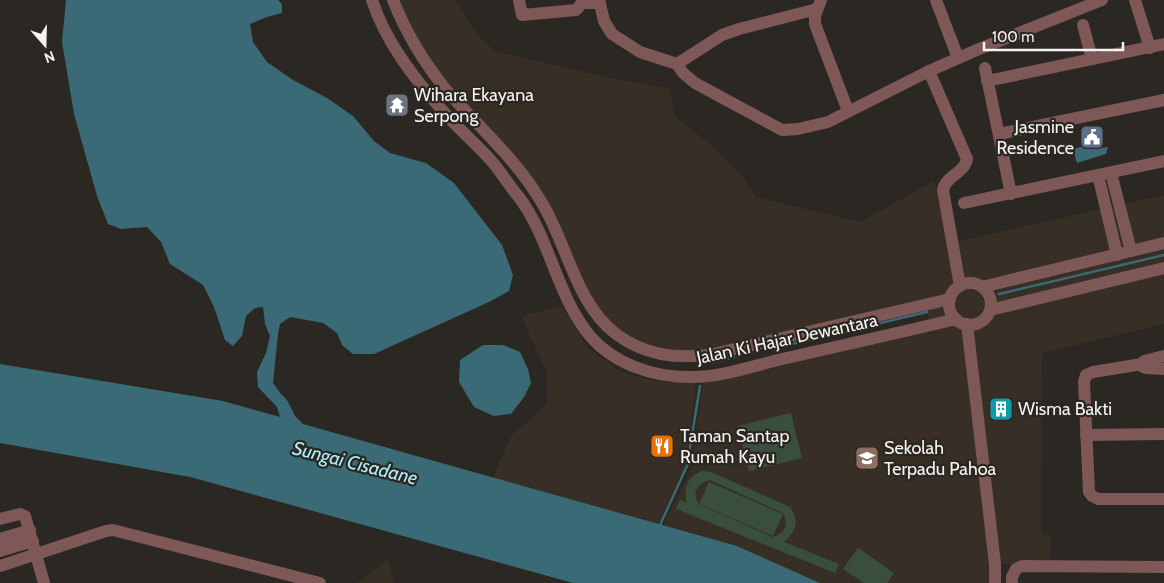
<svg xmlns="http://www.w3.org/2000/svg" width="1164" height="583" font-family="Cabin,sans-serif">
	<rect width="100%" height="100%" fill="#2b2722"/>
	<g fill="#372f25">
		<polygon points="395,0 455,0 476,33 495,51 602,76 670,89 674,115 705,140 741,174 756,197 860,222 934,181 957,273 955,242 1164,195 1164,324 1042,353 1041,534 1051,536 1049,565 1000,564 1000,583 820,583 737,546 663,525 691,470 703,382 924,331 932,334 925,303 687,355 657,348 623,335 597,310 541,189 432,66"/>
		<polygon points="562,306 587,347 621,372 656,381 696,383 686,466 658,524 493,478 511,436 547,404 547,373 521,316"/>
		<polygon points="388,559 394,583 357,583 361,580"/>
	</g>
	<g fill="#3a4e3e" fill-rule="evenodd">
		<polygon points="791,413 802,458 749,471 738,426"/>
		<path d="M702,471l9,1 79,35c10,15 6,24 -6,35l55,22 -4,9 -159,-64 4,-9 7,3c-4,-16 0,-26 15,-32zM710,480l73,33c6,11 3,20 -10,24l-73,-32c-9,-11 -4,-22 10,-25z"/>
		<polygon points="709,482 783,514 773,536 699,504"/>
		<polygon points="858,548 894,573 887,583 864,583 843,569"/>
	</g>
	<g fill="#396a75">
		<polygon points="66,0 278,0 282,4 282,13 267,17 250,24 253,42 267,62 293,80 327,98 353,116 374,141 390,153 426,163 454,183 502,245 513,275 509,291 489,302 374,354 353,354 342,345 337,333 323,323 290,317 280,324 278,334 273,383 281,394 287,400 295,416 303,424 737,546 820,583 573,583 190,477 0,443 0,364 223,401 280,417 277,407 258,387 257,372 266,353 270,336 265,324 263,307 255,308 246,316 242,336 233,346 225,340 214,307 203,285 170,264 161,242 147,227 121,229 108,224 97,196 74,114 62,42"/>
		<polygon points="1099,142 1101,148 1108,147 1106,154 1077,163 1073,149"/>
		<polygon points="483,345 503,345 520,352 528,369 531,383 524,397 511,414 494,416 474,407 459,382 460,360"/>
	</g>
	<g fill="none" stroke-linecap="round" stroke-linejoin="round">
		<g stroke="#396a75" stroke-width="2.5">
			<polyline points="999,294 1164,255"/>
			<polyline points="766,350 927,312"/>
			<polyline points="709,363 734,357"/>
			<polyline points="660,525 687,466 700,386"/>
		</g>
		<g stroke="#7e5757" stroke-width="12">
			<path d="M372,0c13,41 42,78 70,110 16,19 36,35 52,54 8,10 15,21 24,32 32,41 38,99 72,140 24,28 63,41 99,41 29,1 64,-11 93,-18 58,-13 116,-26 174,-40"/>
			<path d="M393,0c13,33 32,64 54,91 33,37 70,69 95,112 25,41 34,101 74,131 28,21 59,25 93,21l241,-56"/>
			<polyline points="519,0 522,15 576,10 582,3 600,3"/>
			<polyline points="599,0 604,21 612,34 640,52 677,64 683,73 695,83 782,130 798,129 828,122 929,71 979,49 1102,0"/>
			<polyline points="821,0 815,16 815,24 848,111"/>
			<polyline points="936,0 958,58"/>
			<polyline points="1135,0 1150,48"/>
			<polyline points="1083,25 1092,59"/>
			<polyline points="677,64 722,35 739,29 817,9"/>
			<polyline points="985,68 1011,194"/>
			<path d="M929,71l38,88c-2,14 -22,17 -24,31l17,96"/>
			<polyline points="987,81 1164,44"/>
			<polyline points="999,134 1164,100"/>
			<polyline points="1111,173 1131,251"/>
			<polyline points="1098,175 1117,255"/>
			<polyline points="964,203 1164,161"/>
			<circle cx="970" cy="304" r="21"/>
			<polyline points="982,287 1164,243"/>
			<polyline points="990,310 1164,268"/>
			<polyline points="967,324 995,564 995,583"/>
			<polyline points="1142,364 1144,361 1164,356"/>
			<polyline points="1164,369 1146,368 1143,367 1142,364 1093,372 1086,375 1084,382 1089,492 1092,496 1098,499 1164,499"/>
			<polyline points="1086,435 1164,434"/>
			<polyline points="0,519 20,514 25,516 44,583"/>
			<polyline points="0,539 30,530"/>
			<polyline points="0,551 33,541"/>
			<polyline points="0,566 106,531 113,530 320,583"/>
			<polyline points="1012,583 1012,577 1016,569 1022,566 1164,567"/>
		</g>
	</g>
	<defs>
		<g id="temple-square" transform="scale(1.25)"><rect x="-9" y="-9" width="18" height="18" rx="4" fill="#6b7280" stroke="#2b2722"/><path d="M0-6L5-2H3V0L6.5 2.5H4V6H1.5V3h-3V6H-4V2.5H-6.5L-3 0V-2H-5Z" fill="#fff"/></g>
		<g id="civic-square" transform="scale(1.25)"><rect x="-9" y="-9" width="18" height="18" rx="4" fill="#5c6f8a" stroke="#2b2722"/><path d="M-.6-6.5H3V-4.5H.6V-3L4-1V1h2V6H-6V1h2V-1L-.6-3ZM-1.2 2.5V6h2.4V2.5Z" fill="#fff"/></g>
		<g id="building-square" transform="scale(1.25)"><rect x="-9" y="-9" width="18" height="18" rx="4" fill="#0f9aa8" stroke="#2b2722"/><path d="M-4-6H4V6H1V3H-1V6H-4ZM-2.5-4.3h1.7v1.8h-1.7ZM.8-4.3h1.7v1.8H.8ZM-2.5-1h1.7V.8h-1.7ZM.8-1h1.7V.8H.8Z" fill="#fff"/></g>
		<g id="restaurant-square" transform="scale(1.25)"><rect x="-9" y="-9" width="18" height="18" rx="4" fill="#e8710a" stroke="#2b2722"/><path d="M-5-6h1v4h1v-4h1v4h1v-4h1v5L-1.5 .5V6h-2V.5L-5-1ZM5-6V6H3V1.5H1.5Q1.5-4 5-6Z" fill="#fff"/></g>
		<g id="school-square" transform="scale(1.25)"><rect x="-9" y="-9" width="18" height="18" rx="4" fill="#8d6e63" stroke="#2b2722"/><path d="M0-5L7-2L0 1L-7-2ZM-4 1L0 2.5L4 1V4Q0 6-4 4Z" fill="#fff"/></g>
	</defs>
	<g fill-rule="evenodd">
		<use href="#temple-square" x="397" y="105"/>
		<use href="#civic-square" x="1092" y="137"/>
		<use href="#building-square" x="1001" y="409"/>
		<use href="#restaurant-square" x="662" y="446"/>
		<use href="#school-square" x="867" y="458"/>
	</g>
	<g text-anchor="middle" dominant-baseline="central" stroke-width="4.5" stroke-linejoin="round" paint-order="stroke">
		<g font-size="18" fill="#f6f3f0" stroke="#2b2722" text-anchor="start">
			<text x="414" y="95">Wihara Ekayana<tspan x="414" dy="21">Serpong</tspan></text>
			<text x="1074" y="127" text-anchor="end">Jasmine<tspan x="1074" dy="21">Residence</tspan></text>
			<text x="1018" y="409">Wisma Bakti</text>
			<text x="680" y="436">Taman Santap<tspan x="680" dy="21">Rumah Kayu</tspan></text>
			<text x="884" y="448">Sekolah<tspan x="884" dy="21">Terpadu Pahoa</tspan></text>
		</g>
		<g font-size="18" fill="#f6f3f0" stroke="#2b2722">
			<text transform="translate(787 339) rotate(-12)">Jalan Ki Hajar Dewantara</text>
		</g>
		<g font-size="19" font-style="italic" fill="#aeeffe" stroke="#2b2722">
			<text transform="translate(355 463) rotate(14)">Sungai Cisadane</text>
		</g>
	</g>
	<g transform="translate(45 45) rotate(160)" stroke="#2b2722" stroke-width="4" paint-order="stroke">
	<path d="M0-4L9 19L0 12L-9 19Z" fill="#f6f3f0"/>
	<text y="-8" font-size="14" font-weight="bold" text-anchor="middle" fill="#f6f3f0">N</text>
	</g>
	<path d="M984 42v8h139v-8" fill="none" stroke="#f6f3f0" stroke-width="2.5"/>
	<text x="992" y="42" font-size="15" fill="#f6f3f0" stroke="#2b2722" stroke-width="4" paint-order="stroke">100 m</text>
</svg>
